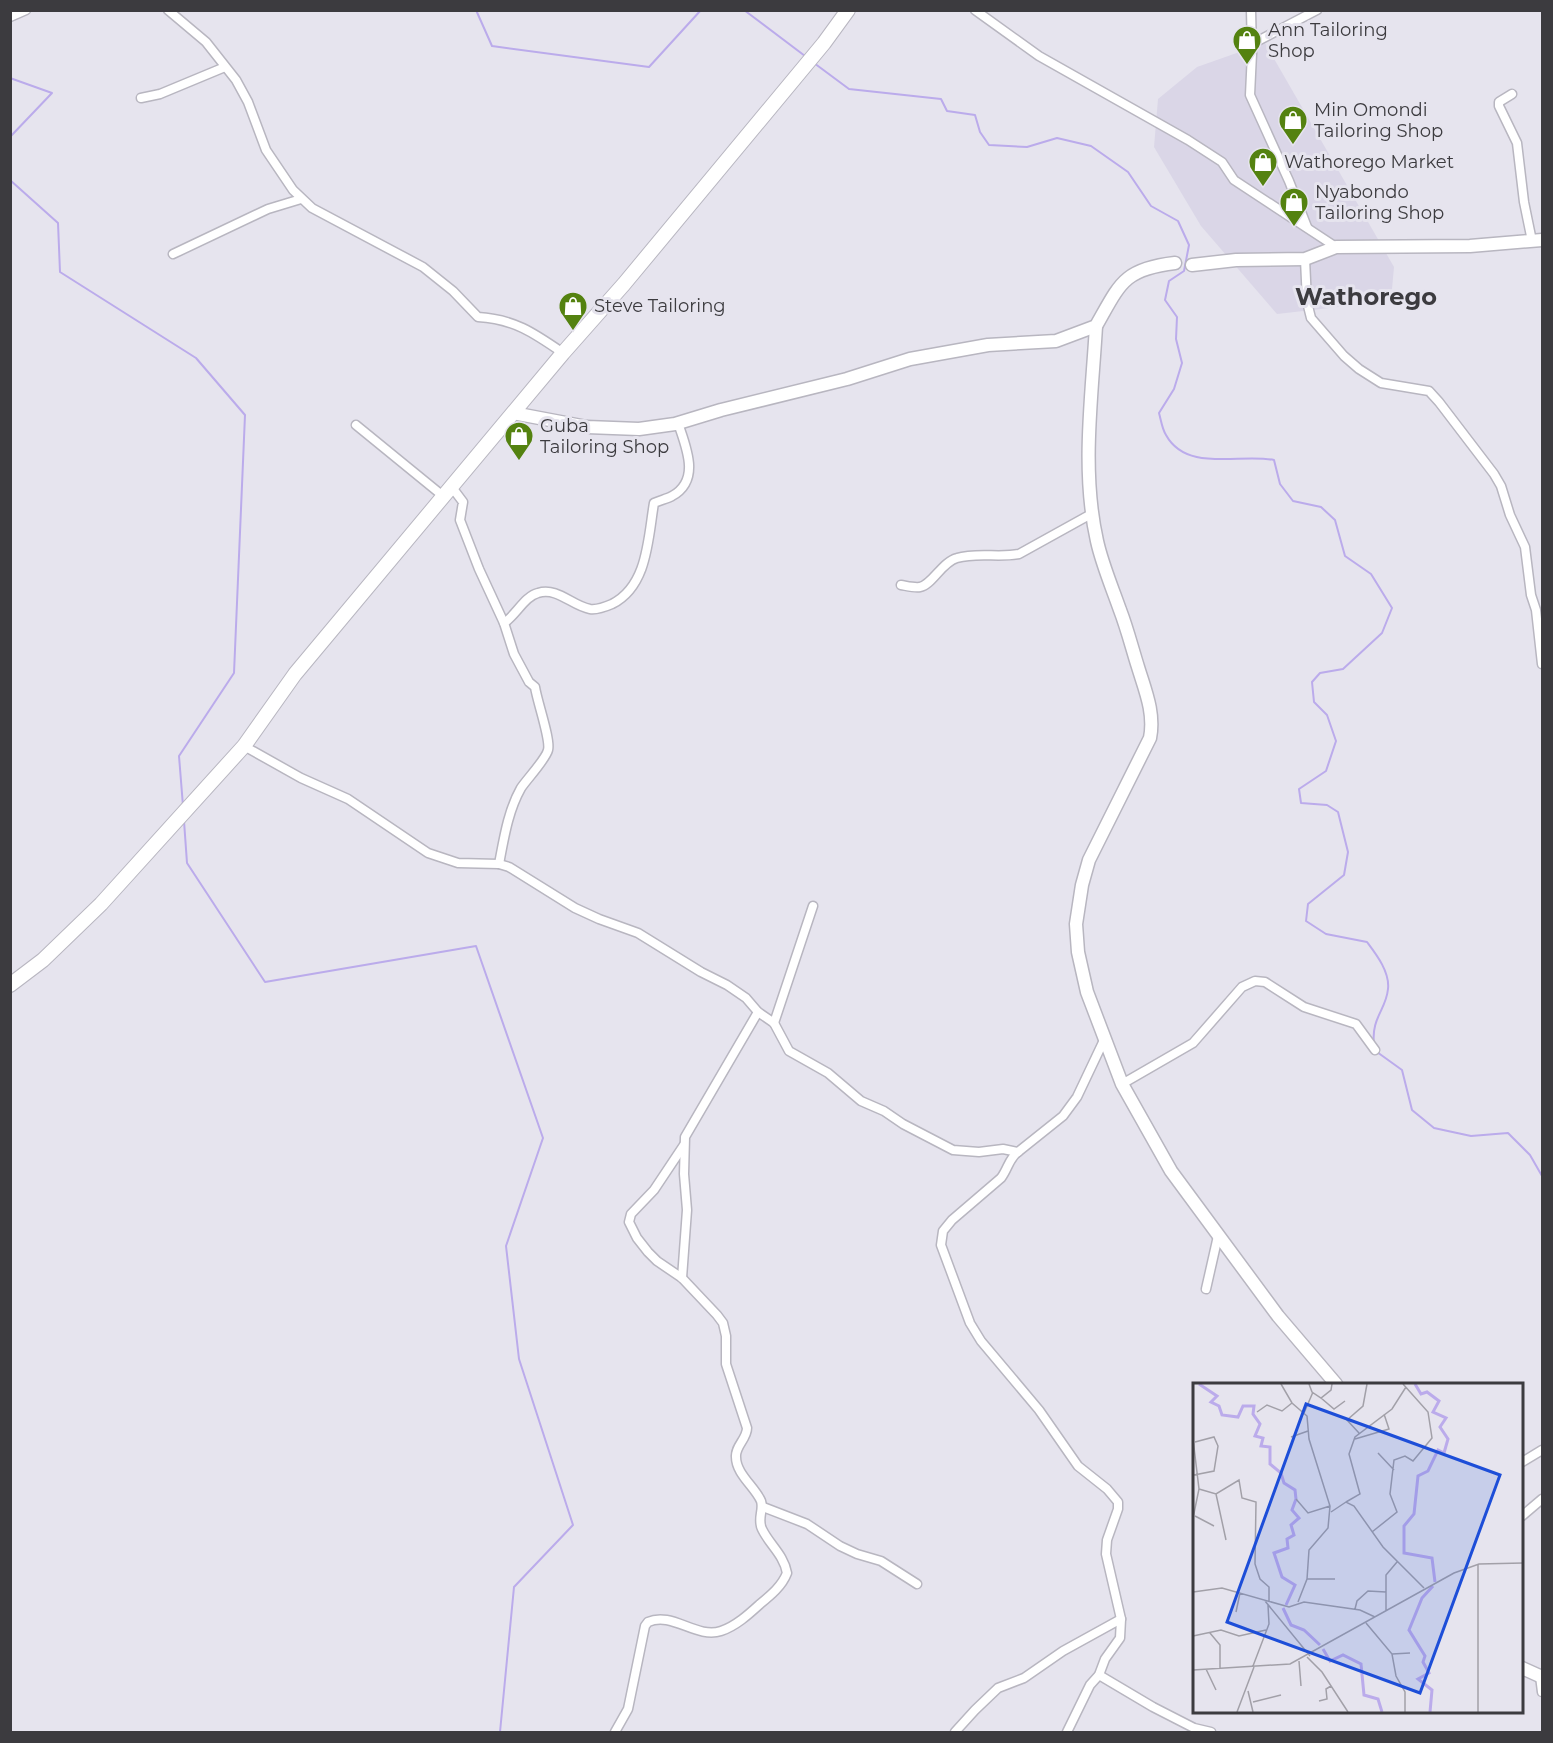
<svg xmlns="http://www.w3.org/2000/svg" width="1553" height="1743" font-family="Montserrat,sans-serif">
	<rect width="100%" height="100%" fill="#e6e4ee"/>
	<polygon fill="#dad6e7" points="1265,43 1394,267 1392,289 1347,306 1277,314 1201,226 1154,147 1158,99 1197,67"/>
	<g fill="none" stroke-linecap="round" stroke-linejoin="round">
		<g stroke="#bbabeb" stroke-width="2">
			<polyline points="476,10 492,46 649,67 701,10"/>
			<polyline points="744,10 805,56"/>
			<path d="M814,63l35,26 92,10 6,12 28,4 5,17 9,13 38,2 30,-9 34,8 37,26 23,34 27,15 11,24 -5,26 -15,10 -4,19 12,17 -1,22 6,24 -8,26 -15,24c2,7 3,16 7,22 21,38 74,18 108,25l6,24 13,17 28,6 14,13 10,36 26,18 21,34 -10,25 -39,36 -23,4 -8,9 2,20 13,13 9,26 -10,30 -27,18 2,14 26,2 11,7 10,40 -4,23 -36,29 -2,17 20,13 41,8c9,12 23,30 21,47 -2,21 -17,29 -14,55"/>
			<polyline points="10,78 52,93 10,137"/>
			<polyline points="10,180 58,223 60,272 196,358 245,415 234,673 179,756 183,806"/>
			<polyline points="184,821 187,863 265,982 476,946 543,1138 506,1246 519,1359 573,1525 514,1587 500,1732"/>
			<polyline points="1377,1052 1402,1070 1412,1110 1434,1128 1471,1136 1508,1133 1530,1155 1542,1176"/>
		</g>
		<g stroke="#b8b6c0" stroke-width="11">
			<g id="street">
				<path d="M168,10l38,32 30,38 12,22 18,48 27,40 19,18 111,59 30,24 25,26c36,2 56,16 85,36"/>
				<polyline points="975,10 1039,56 1188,140 1222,162 1234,180 1336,247"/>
				<polyline points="1251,10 1252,53 1250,95 1289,181 1307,227"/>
				<polyline points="10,17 26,10"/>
				<polyline points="1252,44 1317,10"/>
				<polyline points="1512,94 1499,102 1499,106 1517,143 1524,202 1532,241"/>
				<polyline points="141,98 160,94 225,67"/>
				<polyline points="173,254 268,209 301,199"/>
				<polyline points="1305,259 1307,302 1311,318 1344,356 1359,369 1381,383 1429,391 1439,402 1494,474 1501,486 1510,515 1525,547 1531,595 1536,610 1542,664"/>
				<polyline points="356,425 443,496"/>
				<path d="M451,486l12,16 -3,18 19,49 25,54 10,31 15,28 6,5c2,14 16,53 13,63 -2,9 -21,29 -27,38 -13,23 -17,50 -22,76"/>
				<path d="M901,585c6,1 14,3 19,2 12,-2 22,-25 37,-29 20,-6 42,0 62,-4l74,-41"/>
				<path d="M504,623c12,-8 21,-27 34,-30 20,-6 34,13 52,16 7,1 15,-2 22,-5 36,-18 36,-66 42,-101 6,-3 13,-4 18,-7 29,-16 14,-49 6,-73"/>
				<polyline points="244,746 301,778 348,799 428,853 458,863 499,864 509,867 575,908 599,919 638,933 701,972 727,985 746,998 758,1012 774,1023 789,1051 828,1073 861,1101 884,1111 903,1124 953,1150 979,1152 1003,1149 1018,1152 1063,1116 1077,1097 1105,1038"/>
				<polyline points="774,1023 813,906"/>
				<polyline points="1122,1084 1193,1043 1242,987 1255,981 1265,982 1304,1007 1356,1024 1375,1050"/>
				<path d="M1018,1152c-9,6 -10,17 -17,26l-49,42 -9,11 -2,14 29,78 11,18 58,69 39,56 29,23 11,13v7l-11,31 -1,14 15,65 -1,19 -15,21 -6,16 -9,10 -23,47"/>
				<polyline points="682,1278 687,1210 684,1174 685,1137 758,1012"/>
				<polyline points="1206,1289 1218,1236"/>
				<polyline points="1522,1462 1542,1450"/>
				<polyline points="763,1507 807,1524 840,1546 857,1554 881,1561 917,1584"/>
				<polyline points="1522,1516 1542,1499"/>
				<polyline points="1099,1675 1153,1707 1194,1728 1211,1732"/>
				<polyline points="1540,1676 1542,1692"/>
				<path d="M615,1732l13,-23 17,-83 3,-4c24,-11 48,17 73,9 15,-5 28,-17 39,-27 11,-9 22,-18 27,-31 -3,-18 -18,-29 -25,-44 -5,-10 2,-19 -1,-28 -6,-14 -25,-27 -25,-44 -1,-11 11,-18 11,-29l-21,-64v-28l-3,-13 -6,-8 -35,-37 -25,-17 -9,-9 -11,-14 -8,-16 2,-8 23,-24 30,-45"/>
				<polyline points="955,1732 975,1710 998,1688 1024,1678 1063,1651 1121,1619"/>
			</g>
		</g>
		<g stroke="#b8b6c0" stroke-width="15">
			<g id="secondary">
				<polyline points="1192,265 1236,260 1305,259 1336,247 1470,246 1542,240"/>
				<path d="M1096,326c-4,71 -15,144 1,215 5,23 15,46 23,69 7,18 12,38 18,57 7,23 17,46 12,71l-61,122 -7,25 -6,39 2,28 9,40 35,92 49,87 107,145 58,68"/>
				<path d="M513,413l74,14 52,2 36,-5 46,-14 126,-31 63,-20 78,-14 68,-4 40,-15c24,-42 27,-57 79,-63"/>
				<polyline points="1522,1668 1542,1677"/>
			</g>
		</g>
		<g stroke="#b8b6c0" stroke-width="16">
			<polyline id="primary" points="10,985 43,960 101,904 244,746 295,674 563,353 624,284 824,43 848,10"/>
		</g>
		<use href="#street" stroke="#fff" stroke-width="8"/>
		<use href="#secondary" stroke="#fff" stroke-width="12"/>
		<use href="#primary" stroke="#fff" stroke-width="14"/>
	</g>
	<defs>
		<g id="shop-pin" transform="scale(1.5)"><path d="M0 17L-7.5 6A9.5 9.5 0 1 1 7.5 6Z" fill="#548210" stroke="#e6e4ee"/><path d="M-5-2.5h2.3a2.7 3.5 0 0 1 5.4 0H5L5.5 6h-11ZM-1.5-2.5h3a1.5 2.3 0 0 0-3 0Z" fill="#fff"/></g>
	</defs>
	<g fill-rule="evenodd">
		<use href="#shop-pin" x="1247" y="40"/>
		<use href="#shop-pin" x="1293" y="120"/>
		<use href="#shop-pin" x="1263" y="162"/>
		<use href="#shop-pin" x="1294" y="202"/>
		<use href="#shop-pin" x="573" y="306"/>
		<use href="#shop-pin" x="519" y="436"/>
	</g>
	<g text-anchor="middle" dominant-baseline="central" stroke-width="6" stroke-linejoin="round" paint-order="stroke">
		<g font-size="18" fill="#3c3b3f" stroke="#e6e4ee" text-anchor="start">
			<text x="1268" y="30">Ann Tailoring<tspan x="1268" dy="21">Shop</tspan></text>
			<text x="1314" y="110">Min Omondi<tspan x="1314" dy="21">Tailoring Shop</tspan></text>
			<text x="1284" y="162">Wathorego Market</text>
			<text x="1315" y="192">Nyabondo<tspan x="1315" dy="21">Tailoring Shop</tspan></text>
			<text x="594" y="306">Steve Tailoring</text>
			<text x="540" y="426">Guba<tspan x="540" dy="21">Tailoring Shop</tspan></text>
		</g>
		<g font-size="24" font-weight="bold" fill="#3c3b3f" stroke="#e6e4ee">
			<text x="1366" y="296">Wathorego</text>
		</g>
	</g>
	<g transform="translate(1193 1383)">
		<rect width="330" height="330" fill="#e6e4ee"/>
		<path fill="none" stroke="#bbabeb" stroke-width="3" d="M6,1l18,12 -6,6 8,4 3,9 16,2 5,-11h11l-1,8 7,10 -5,12 8,2 -2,8 9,1v17l11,9 3,10 11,7 1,9 -4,11 7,8 -8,7 3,10 -7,4 1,9 -14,5 8,24 13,8 -9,20M222,1l6,10 6,-2 12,9 -6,11 13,6 -6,9 8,12 -4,14 -6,-3 -10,21 -10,5 -4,38 -10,12v27l28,5 3,24M90,225l8,17 13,5 16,15M130,266l7,12 13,-6 18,9 3,31 14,4 4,13M237,329l2,-22 -14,-11 11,-6 -6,-11 2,-6 -16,-26 13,-32 11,-12"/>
		<path fill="none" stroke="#a2a0a8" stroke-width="1.5" d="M88,1l11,19 15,13 2,23 21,67 -2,22 -19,22 -2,29 -9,23M116,1l3,8 9,6 10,-8 1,-6M128,15l13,11 11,-8M64,29l10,-7 15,6 10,-8M111,30l9,-21M166,50l-12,-13 16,-14 4,-22M98,54l17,-6M0,56l6,50 -6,29M162,56l34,-10 -5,-15M185,70l16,17M1,92l20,-4 4,-25 -4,-9 -19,5M6,106l17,5 23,-14 3,18 14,4 -1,62 5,15 9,8v14M23,111l10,46M103,116l12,14 22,-7M153,119l14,-8 -11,-40 6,-17 37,-28 14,-22M138,129l15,-10 8,4 29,41 41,41M2,133l19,10M179,149l25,-20 -7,-18 4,-34 11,-4 8,5 19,-23 -4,-26 -25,-28M114,196h28M0,209l29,-4 67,19 15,-5 56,8 15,7M72,218l45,55M162,226l2,-8 11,-10 18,1M193,228v-36l11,-13M43,229l4,-19M173,240l26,31 4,22 9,16v20M17,250l10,12v24M0,253l28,-6 18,6 27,-6M199,271l18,-1M114,274l15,15 26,40M106,278l2,25M60,283l16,-42 -1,-19M13,286l10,21M0,287l97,-6 164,-91 25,-9 44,-1M55,308l5,21M126,318l8,-2 -1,-10 5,-3M60,319l28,-7M44,329l17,-45M285,329v-147"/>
		<path fill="#1d4ed8" fill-opacity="0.15" stroke="#1d4ed8" stroke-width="3" d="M113,21l194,71 -80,218 -193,-71z"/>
		<rect width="330" height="330" fill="none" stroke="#3c3b3f" stroke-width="3"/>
	</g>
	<rect width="1553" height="1743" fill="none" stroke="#3c3b3f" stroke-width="24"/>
</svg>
